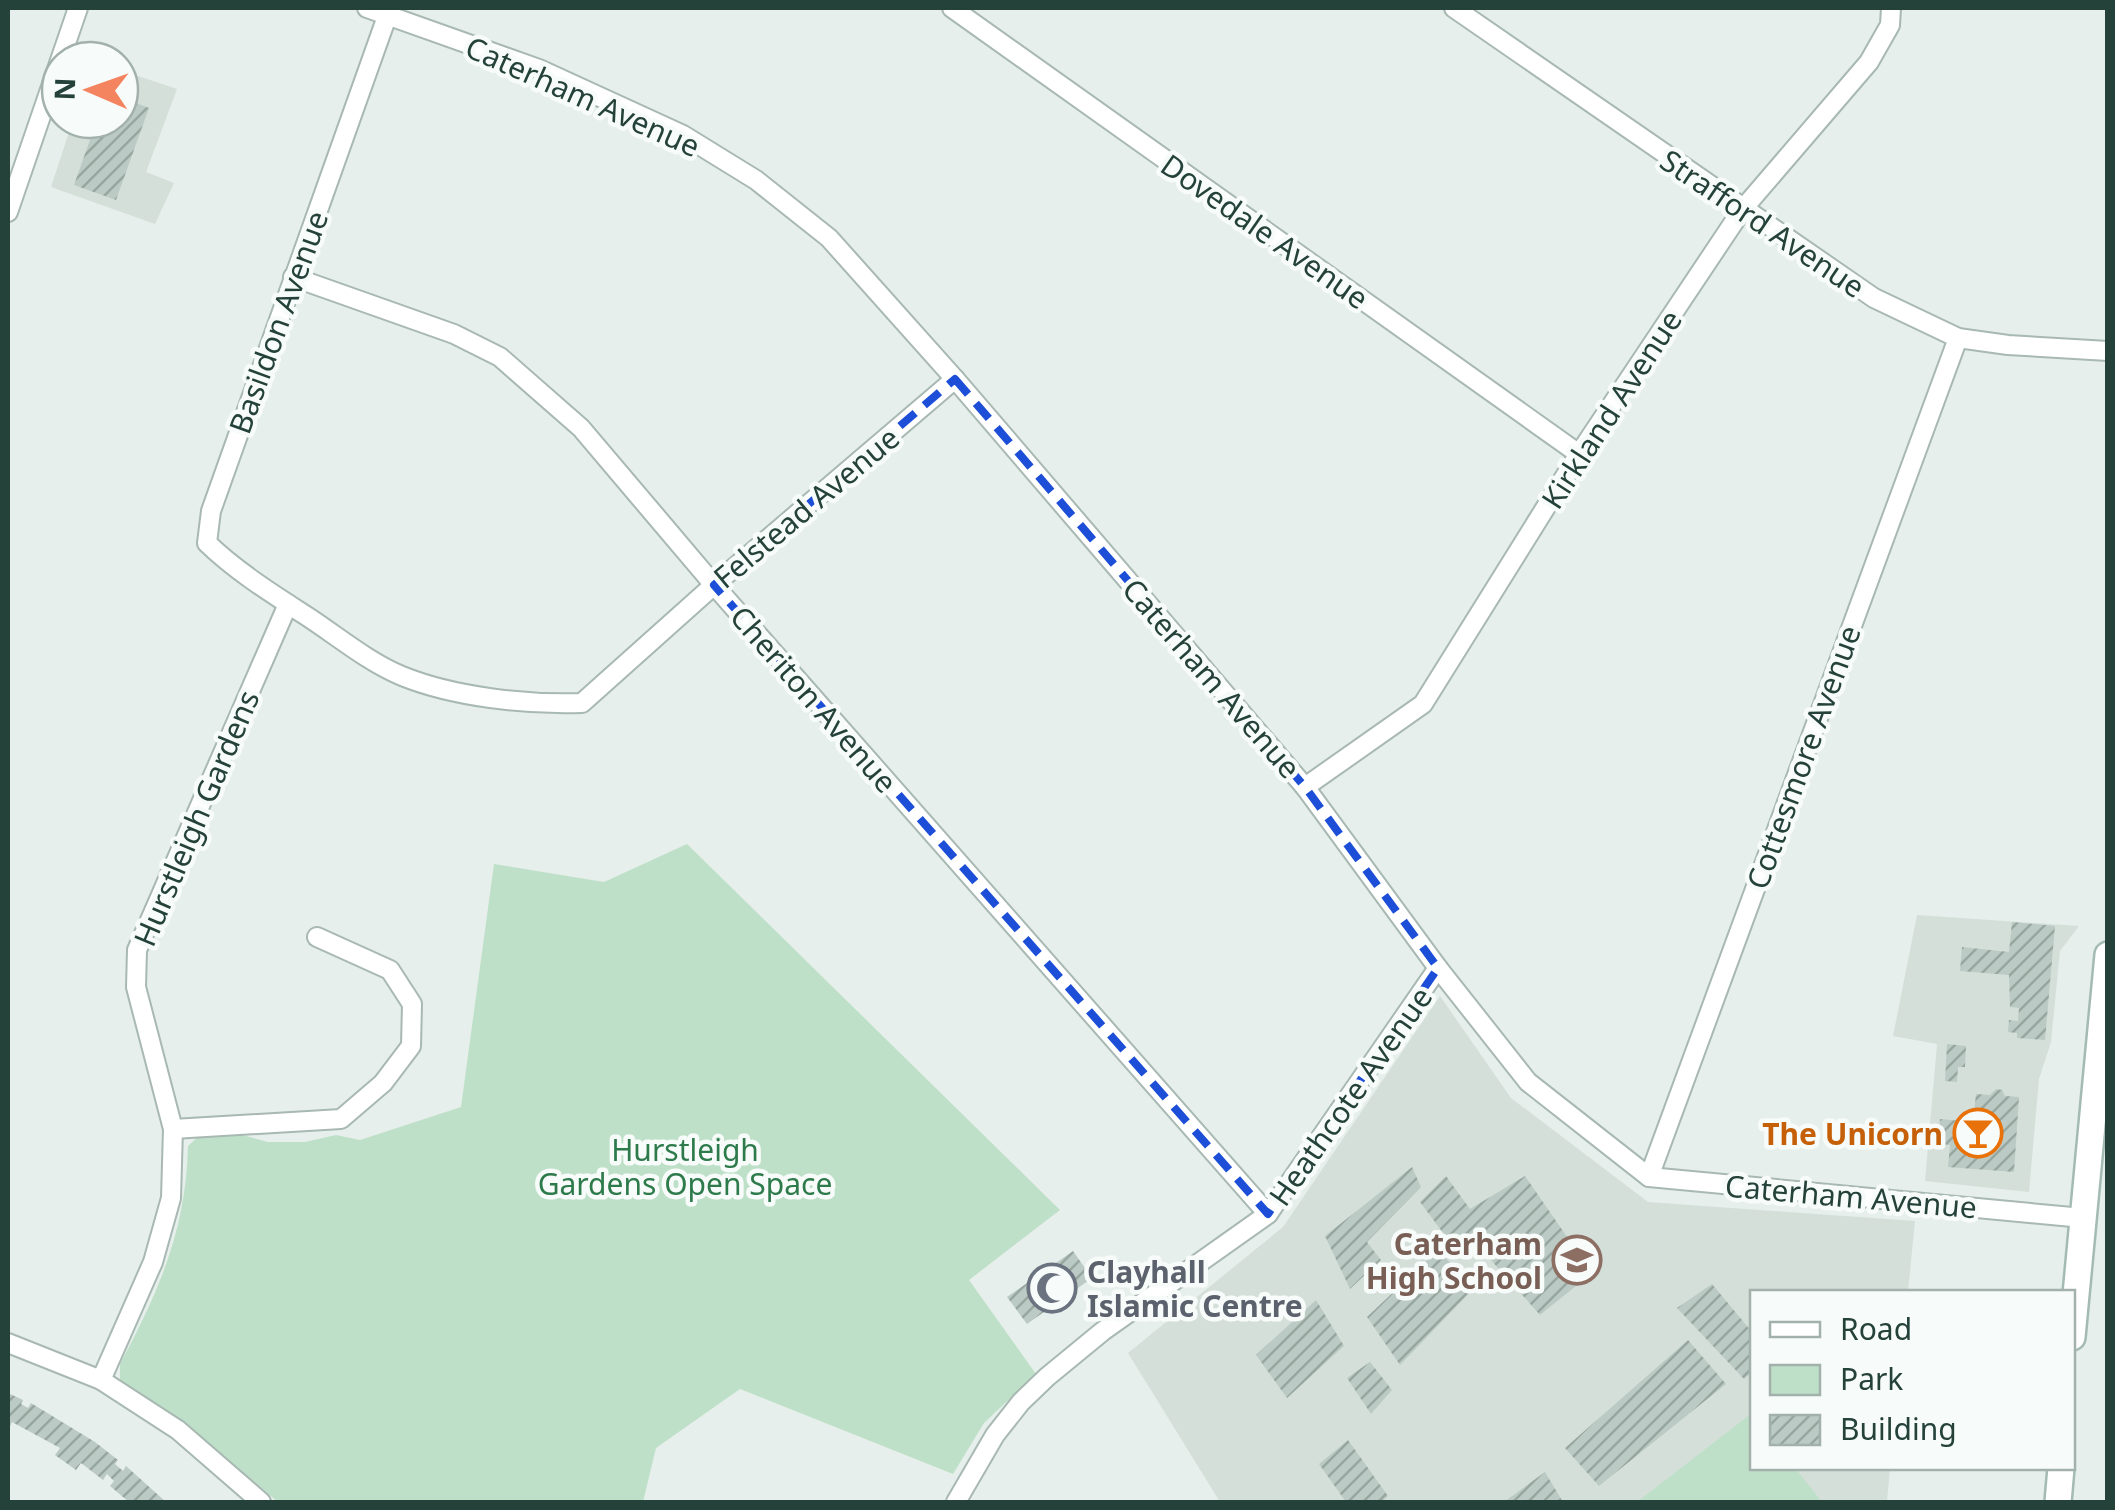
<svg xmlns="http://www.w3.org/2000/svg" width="2115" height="1510" font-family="'Noto Sans',sans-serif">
	<defs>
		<pattern id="building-hatch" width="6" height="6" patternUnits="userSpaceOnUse" patternTransform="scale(2.5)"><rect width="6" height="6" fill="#bbcac4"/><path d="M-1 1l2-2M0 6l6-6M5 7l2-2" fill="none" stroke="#98a6a0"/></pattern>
	</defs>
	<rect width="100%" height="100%" fill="#e6efeb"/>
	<g fill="#d4dfda">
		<polygon points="120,70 177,89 146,172 174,183 155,224 51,187 73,120 120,120"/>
		<polygon points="1917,915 2079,926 2060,951 2051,1042 2039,1079 2029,1192 1925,1181 1937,1044 1893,1036"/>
		<polygon points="1440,996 1511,1098 1648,1202 1915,1221 1908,1292 1752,1292 1752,1468 1890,1468 1887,1502 1220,1502 1128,1353 1283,1227"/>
	</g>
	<g fill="#bfe0c8">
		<path d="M687,844l373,366 -91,70 67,94 -52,49 -31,51 -213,-85 -84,59 -13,54h-365l-88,-74 -70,-48v-16c39,-73 66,-134 68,-218l11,-10 40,-2 29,8h37l31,-7 24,5 101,-33 33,-243 110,18z"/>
		<polygon points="1752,1413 1752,1468 1795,1468 1822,1502 1637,1502"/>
	</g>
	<g fill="url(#building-hatch)">
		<polygon points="120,97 149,108 116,200 74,185 97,120 120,120"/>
		<polygon points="2012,922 2055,926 2045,1040 2017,1038 2017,1033 2008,1032 2009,1020 2018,1021 2019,1008 2010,1007 2009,975 1960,971 1962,947 2009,952"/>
		<polygon points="1947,1044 1966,1046 1965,1067 1958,1067 1957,1082 1945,1081"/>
		<polygon points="1996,1089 2002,1090 2005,1096 2019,1097 2014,1172 1948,1167 1950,1145 1938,1144 1940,1119 1973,1122 1976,1094 1990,1095"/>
		<polygon points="1412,1167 1421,1187 1367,1242 1381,1260 1350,1289 1325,1236"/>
		<polygon points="1446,1176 1470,1209 1525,1176 1592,1273 1540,1315 1474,1241 1458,1253 1420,1202"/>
		<polygon points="1438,1250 1474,1288 1400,1365 1367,1317"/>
		<polygon points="1073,1251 1092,1278 1027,1324 1007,1297"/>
		<polygon points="1712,1284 1752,1332 1752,1372 1744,1379 1677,1308"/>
		<polygon points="1316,1300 1344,1346 1287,1398 1256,1355"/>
		<polygon points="1688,1340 1726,1384 1599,1486 1565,1448"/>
		<polygon points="1370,1362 1392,1390 1371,1414 1347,1378"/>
		<polygon points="8,1393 23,1400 21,1404 28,1408 31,1403 95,1442 118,1460 115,1464 123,1471 126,1466 166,1502 129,1502 110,1486 114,1481 107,1474 103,1480 81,1463 76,1470 55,1455 60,1448 12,1422 8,1431"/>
		<polygon points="1348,1440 1388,1496 1381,1502 1346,1502 1319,1464"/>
		<polygon points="1545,1472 1563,1502 1504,1502"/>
	</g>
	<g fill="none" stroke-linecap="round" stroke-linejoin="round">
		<g stroke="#a8b8b2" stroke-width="22">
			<g id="street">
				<polyline points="367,8 539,69 683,135 756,180 829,238 955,379 1305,787 1438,968 1528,1082 1649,1177 2083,1218"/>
				<path d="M390,8l-179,503 -4,32c29,28 64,50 98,72 31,20 63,47 97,61 52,21 124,29 180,27l132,-118 241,-206"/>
				<polyline points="952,8 1579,454"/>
				<polyline points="1454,8 1874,298 1958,338 2008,345 2108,351"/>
				<polyline points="8,212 78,8"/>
				<polyline points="293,277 454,334 500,357 581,428 714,585 1268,1214"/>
				<polyline points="1305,787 1423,704 1579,454 1742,210 1869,62 1890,25 1891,8"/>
				<polyline points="173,1129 341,1119 383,1083 411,1046 412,1004 390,970 317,937"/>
				<polyline points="1649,1177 1958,338"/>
				<polyline points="8,1343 101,1380 178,1430 261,1502"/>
				<polyline points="101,1380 153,1262 171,1198 173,1129 136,987 137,950 288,604"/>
				<polyline points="956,1502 995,1435 1021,1402 1047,1377 1103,1331 1268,1214 1438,968"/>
			</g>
		</g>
		<g stroke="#a4bbb3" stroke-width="30">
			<g id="secondary">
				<polyline points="2072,1337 2108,955"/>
				<polyline points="2058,1502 2061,1468"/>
			</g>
		</g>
		<use href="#street" stroke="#fff" stroke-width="18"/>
		<use href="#secondary" stroke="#fff" stroke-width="25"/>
	</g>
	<path fill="none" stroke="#1d4ed8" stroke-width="8" stroke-dasharray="20 12" stroke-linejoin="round" d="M955,379l350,408 133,181 -170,246 -554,-629z"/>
	<defs>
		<g id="bar-ring" transform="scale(2.5)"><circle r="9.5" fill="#f7fbf9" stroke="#e8710a" stroke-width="1.5"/><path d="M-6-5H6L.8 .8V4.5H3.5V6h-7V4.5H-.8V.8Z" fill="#e8710a"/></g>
		<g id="school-ring" transform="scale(2.5)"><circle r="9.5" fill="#f7fbf9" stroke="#8d6e63" stroke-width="1.5"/><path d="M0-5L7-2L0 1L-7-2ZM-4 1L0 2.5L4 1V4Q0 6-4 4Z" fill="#8d6e63"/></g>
		<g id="mosque-ring" transform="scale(2.5)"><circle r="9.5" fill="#f7fbf9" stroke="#6b7280" stroke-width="1.5"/><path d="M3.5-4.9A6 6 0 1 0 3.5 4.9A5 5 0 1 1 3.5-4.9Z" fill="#6b7280"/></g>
	</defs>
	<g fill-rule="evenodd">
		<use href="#bar-ring" x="1978" y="1133"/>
		<use href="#school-ring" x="1577" y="1260"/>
		<use href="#mosque-ring" x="1052" y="1288"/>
	</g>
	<g text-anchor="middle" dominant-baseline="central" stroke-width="9" stroke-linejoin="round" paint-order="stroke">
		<g font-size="30" fill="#24423a" stroke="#f7fbf9">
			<text transform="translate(583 96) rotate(24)">Caterham Avenue</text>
			<text transform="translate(1763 223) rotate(34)">Strafford Avenue</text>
			<text transform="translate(1265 231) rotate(35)">Dovedale Avenue</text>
			<text transform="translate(278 322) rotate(-70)">Basildon Avenue</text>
			<text transform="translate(1611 409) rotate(-57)">Kirkland Avenue</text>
			<text transform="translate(806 507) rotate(-40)">Felstead Avenue</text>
			<text transform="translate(1212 678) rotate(49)">Caterham Avenue</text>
			<text transform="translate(814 699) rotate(49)">Cheriton Avenue</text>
			<text transform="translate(1803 757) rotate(-70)">Cottesmore Avenue</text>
			<text transform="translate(196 818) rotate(-67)">Hurstleigh Gardens</text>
			<text transform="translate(1350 1096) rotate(-55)">Heathcote Avenue</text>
			<text transform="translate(1851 1196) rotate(5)">Caterham Avenue</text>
		</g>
		<g font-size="30" font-weight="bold" fill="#c56008" stroke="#f7fbf9" text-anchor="end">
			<text x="1943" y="1133">The Unicorn</text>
		</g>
		<g font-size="30" fill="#2d7a4b" stroke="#f7fbf9">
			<text x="685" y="1149">Hurstleigh<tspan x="685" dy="34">Gardens Open Space</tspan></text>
		</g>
		<g font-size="30" font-weight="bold" fill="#785e54" stroke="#f7fbf9" text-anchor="end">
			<text x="1542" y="1243">Caterham<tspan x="1542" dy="34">High School</tspan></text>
		</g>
		<g font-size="30" font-weight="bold" fill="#5b616d" stroke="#f7fbf9" text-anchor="start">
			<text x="1087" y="1271">Clayhall<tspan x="1087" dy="34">Islamic Centre</tspan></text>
		</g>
	</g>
	<rect width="2115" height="1510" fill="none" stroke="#24423a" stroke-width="20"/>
	<rect x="1750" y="1290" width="325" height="180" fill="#f7fbf9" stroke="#a3b1ad" stroke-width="2.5"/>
	<rect x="1770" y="1322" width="50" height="15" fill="#ffffff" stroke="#a3b1ad" stroke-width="2.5"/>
	<text x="1840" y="1340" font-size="30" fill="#24423a">Road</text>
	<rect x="1770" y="1365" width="50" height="30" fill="#bfe0c8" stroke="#a3b1ad" stroke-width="2.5"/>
	<text x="1840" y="1390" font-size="30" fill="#24423a">Park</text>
	<rect x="1770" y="1415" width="50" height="30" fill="url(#building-hatch)" stroke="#a3b1ad" stroke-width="2.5"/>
	<text x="1840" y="1440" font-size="30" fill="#24423a">Building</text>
	<g transform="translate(90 90) rotate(272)"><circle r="48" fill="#f7fbf9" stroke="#a3b1ad" stroke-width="2.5"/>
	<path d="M0-8L18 38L0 25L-18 38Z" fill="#f4845f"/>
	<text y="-15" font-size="28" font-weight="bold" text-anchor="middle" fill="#24423a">N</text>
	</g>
</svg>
